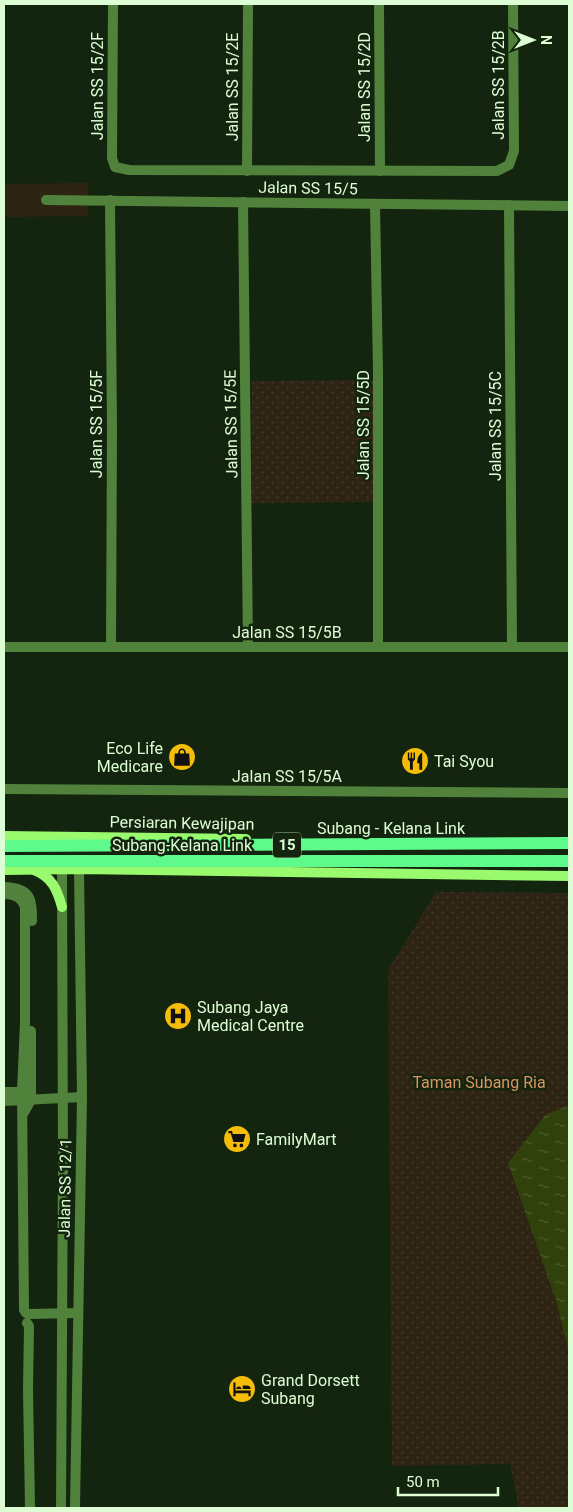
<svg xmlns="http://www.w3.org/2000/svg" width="573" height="1512" font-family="Roboto,sans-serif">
	<defs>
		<pattern id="park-dots" width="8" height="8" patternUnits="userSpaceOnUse" patternTransform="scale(1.25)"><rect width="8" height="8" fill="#2e2413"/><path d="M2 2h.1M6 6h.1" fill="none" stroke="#423a29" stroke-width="1.8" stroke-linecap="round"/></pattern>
		<pattern id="water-ripples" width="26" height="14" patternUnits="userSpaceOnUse" patternTransform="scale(1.25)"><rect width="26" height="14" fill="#31410c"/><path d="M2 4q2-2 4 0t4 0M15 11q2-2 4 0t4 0" fill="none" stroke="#4e5e2e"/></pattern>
	</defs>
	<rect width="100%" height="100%" fill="#13240f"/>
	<polygon fill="#2e2413" points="88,183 88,216 4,217 4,184"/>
	<g fill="url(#park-dots)">
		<polygon points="373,380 374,502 252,503 252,381"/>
		<polygon points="436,892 569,893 569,1508 519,1508 510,1464 392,1466 388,970"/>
	</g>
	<polygon fill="url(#water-ripples)" points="569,1105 569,1352 556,1300 508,1163 545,1115"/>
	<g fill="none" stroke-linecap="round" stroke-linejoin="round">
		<g stroke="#51823c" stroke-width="10">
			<polyline points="113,4 112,158 115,167 129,170 497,171 509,165 514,151 513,4"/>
			<polyline points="379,4 380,171"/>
			<polyline points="247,171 248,4"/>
			<polyline points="46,200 569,206"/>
			<polyline points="110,200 112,428 111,647"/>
			<polyline points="243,202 248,647"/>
			<polyline points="375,204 378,372 378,647"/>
			<polyline points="509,205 512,647"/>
			<polyline points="4,647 569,647"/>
			<polyline points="4,789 569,793"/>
			<path d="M4,887c26,1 28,10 28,34"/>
			<path d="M4,894c10,0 17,3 21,13v115l-3,70 2,218 2,3 3,1 49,-1"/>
			<polyline points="4,1092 29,1092"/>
			<polyline points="4,1101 82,1097"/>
			<polyline points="23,1114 31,1100 31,1031"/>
			<polyline points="27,1323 29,1326 28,1390 30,1508"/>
		</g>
		<g stroke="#51823c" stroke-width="10">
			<polyline points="61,1508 63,1162 62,869"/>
			<polyline points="75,1508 82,1097 79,869"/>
		</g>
		<g stroke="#9afa6e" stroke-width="10">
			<polyline points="4,836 246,839"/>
			<polyline points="4,870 79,869 569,876"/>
			<path d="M34,870c18,7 23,19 28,37"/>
		</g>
		<g stroke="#5ffa8c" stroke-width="12">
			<polyline points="4,846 569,843"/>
			<polyline points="4,861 569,861"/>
		</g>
	</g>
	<defs>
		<g id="shop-disc" transform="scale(1.4375)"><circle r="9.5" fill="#f5bd08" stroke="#13240f"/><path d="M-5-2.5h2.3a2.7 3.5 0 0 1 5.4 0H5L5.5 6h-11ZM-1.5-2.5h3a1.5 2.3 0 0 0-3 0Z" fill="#111"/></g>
		<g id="restaurant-disc" transform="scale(1.4375)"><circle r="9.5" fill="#f5bd08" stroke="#13240f"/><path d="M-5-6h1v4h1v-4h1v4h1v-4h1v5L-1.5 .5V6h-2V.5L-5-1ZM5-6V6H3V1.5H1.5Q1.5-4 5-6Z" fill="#111"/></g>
		<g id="hospital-disc" transform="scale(1.4375)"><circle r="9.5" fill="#f5bd08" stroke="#13240f"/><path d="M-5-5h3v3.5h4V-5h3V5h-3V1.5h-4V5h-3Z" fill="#111"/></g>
		<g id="supermarket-disc" transform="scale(1.4375)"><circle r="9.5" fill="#f5bd08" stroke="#13240f"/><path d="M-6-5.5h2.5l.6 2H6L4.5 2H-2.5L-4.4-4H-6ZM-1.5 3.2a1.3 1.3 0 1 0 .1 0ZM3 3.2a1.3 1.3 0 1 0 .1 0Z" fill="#111"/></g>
		<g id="hotel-disc" transform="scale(1.4375)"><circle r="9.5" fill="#f5bd08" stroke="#13240f"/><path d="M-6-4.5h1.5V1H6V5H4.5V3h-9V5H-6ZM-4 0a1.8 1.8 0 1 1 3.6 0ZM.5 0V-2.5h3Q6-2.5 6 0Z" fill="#111"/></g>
	</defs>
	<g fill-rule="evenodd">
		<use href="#shop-disc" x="182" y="757"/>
		<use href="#restaurant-disc" x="415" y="761"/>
		<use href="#hospital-disc" x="178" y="1016"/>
		<use href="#supermarket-disc" x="237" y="1139"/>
		<use href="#hotel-disc" x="242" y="1389"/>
	</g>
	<g text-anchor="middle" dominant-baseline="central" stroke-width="5" stroke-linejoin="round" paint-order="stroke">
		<rect fill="#13240f" stroke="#a0bd99" stroke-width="1" x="273" y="832.5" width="28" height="25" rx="4"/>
		<g font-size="15" font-weight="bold" fill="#ddfed4">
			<text x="287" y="845">15</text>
		</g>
		<g font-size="16" fill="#ddfed4" stroke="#13240f">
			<text transform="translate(498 85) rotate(-90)">Jalan SS 15/2B</text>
			<text transform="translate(97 86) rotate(-90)">Jalan SS 15/2F</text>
			<text transform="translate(232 87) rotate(-90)">Jalan SS 15/2E</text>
			<text transform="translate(364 87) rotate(-90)">Jalan SS 15/2D</text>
			<text transform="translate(308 188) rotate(1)">Jalan SS 15/5</text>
			<text transform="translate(96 424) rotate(-90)">Jalan SS 15/5F</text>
			<text transform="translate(231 424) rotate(-91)">Jalan SS 15/5E</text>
			<text transform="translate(363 425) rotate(-90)">Jalan SS 15/5D</text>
			<text transform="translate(495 426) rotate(-90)">Jalan SS 15/5C</text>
			<text x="287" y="632">Jalan SS 15/5B</text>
			<text x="287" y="776">Jalan SS 15/5A</text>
			<text transform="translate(182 823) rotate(1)">Persiaran Kewajipan</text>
			<text x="391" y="828">Subang - Kelana Link</text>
			<text x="182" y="845">Subang-Kelana Link</text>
			<text transform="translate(65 1188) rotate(-89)">Jalan SS 12/1</text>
		</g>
		<g font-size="16" fill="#ddfed4" stroke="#13240f" text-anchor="start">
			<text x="163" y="748" text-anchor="end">Eco Life<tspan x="163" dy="18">Medicare</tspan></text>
			<text x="434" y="761">Tai Syou</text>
			<text x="197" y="1007">Subang Jaya<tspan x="197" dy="18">Medical Centre</tspan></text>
			<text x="256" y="1139">FamilyMart</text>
			<text x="261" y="1380">Grand Dorsett<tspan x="261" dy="18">Subang</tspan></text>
		</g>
		<g font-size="16" fill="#dc9462" stroke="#13240f">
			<text x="479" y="1082">Taman Subang Ria</text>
		</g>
	</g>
	<rect width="573" height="1512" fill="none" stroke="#ddfed4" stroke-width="10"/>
	<g transform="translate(533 40) rotate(90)" stroke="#13240f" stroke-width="4" paint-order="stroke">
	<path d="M0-4L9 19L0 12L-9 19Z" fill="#ddfed4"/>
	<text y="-8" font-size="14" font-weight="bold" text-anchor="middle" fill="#ddfed4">N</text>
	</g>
	<path d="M398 1487v8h100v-8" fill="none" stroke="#ddfed4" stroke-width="2.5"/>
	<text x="406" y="1487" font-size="15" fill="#ddfed4" stroke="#13240f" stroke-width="4" paint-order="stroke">50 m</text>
</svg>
